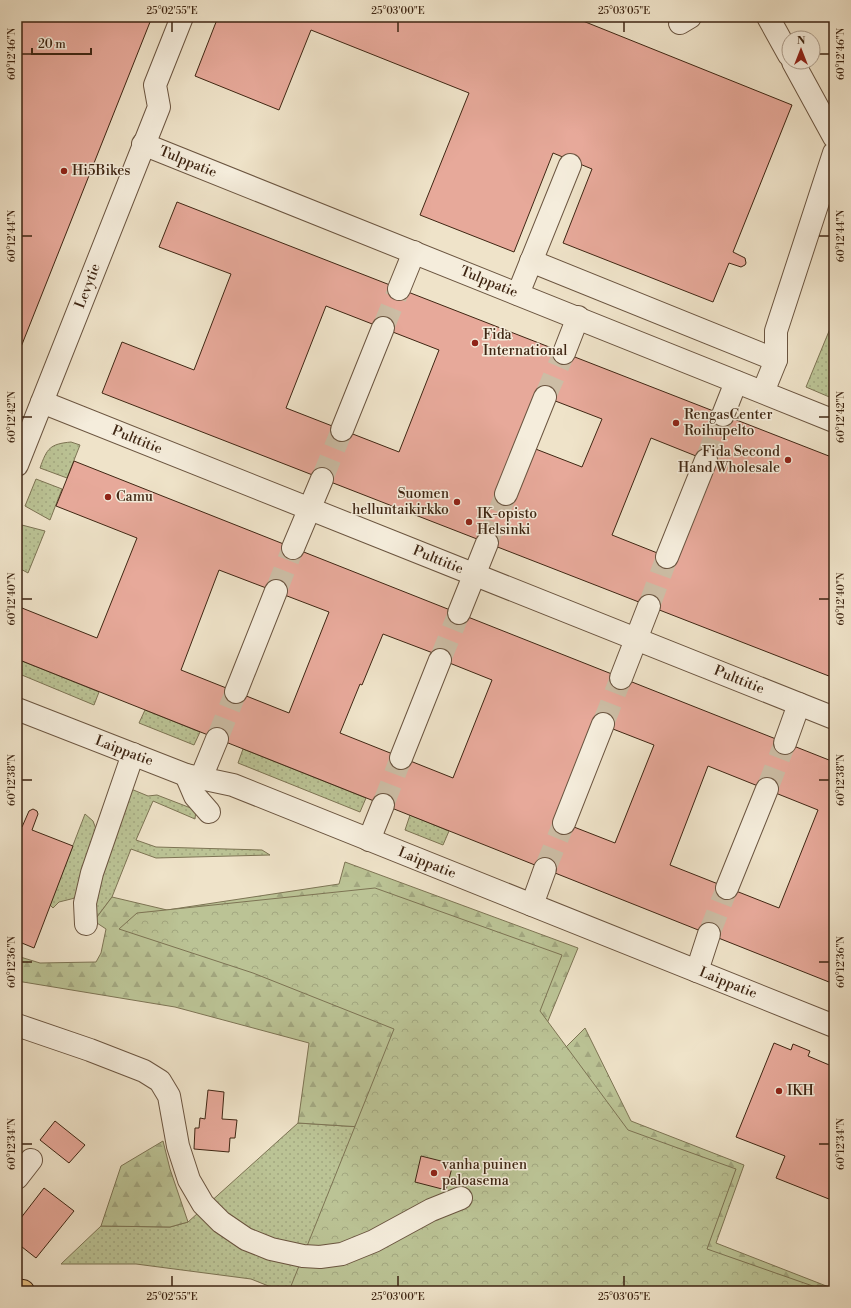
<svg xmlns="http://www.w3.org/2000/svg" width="851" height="1308" font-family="'Libre Bodoni',serif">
	<defs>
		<pattern id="grass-dots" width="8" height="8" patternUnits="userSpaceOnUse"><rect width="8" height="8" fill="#bbc395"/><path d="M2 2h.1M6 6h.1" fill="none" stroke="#a2a780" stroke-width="1.8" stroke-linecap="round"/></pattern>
		<pattern id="forest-firs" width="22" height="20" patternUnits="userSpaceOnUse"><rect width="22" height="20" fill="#bbc395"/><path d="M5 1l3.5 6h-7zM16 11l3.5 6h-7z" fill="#a2a780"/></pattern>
		<pattern id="park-crowns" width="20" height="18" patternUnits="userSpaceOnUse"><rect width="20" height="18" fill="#bbc395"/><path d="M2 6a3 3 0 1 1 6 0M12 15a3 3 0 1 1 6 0" fill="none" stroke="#a2a780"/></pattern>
	</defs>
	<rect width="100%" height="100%" fill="#efe3c9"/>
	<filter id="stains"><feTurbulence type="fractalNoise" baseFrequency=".005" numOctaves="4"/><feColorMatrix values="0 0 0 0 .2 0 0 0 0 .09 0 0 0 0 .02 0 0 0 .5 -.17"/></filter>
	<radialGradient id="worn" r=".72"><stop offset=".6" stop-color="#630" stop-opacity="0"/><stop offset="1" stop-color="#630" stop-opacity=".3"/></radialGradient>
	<g fill="url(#grass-dots)" stroke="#7d7454">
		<polygon points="834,319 834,399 806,387"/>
		<path d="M71,442l9,3 -13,33 -27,-10c7,-20 10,-24 31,-26z"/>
		<polygon points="36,479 62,489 50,520 25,506"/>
		<polygon points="18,524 45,531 28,573 17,567"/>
		<polygon points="17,659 99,692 94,705 17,673"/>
		<polygon points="145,710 200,732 194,745 139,723"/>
		<polygon points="243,749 366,798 360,812 238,763"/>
		<polygon points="131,789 148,796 157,795 196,810 195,819 153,801 136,840 156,847 262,850 270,855 156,858 131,849 112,897 94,921 95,899"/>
		<polygon points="85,814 93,821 96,829 75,898 59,902 53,908 50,905"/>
		<polygon points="410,815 449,831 443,845 405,830"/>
		<polygon points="298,1123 424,1131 514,1291 281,1291 251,1279 136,1264 61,1264 101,1226 170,1227 188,1222"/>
	</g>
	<g fill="url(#forest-firs)" stroke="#7d7454">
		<polygon points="345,862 578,948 541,1038 554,1059 585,1028 631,1121 744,1165 716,1243 834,1289 834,1291 514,1291 424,1131 298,1123 309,1043 175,1007 17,981 17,956 40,963 96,962 101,953 106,929 94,921 112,897 167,910 339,884"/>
		<polygon points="163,1141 170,1169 188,1222 170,1227 101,1226 121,1166"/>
	</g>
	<polygon fill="url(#park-crowns)" stroke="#7d7454" points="375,888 562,955 540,1011 628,1130 736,1169 707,1249 827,1291 289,1291 394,1029 253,973 119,929 137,913"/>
	<g fill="#e7a99a" stroke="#3f2613" fill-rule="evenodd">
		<polygon points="17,17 152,17 17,357"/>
		<polygon points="218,17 573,17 792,105 733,252 745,258 746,263 745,265 741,267 729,263 713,302 563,243 592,169 553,153 514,252 420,215 469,93 311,30 279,110 195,76"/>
		<path d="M177,202l657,256v220l-732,-285 20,-51 72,28 37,-96 -72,-27zM326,306l113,44 -40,102 -113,-44zM545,397l57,22 -20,48 -49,-19zM651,438l55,22 -31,100 -63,-25z"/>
		<path d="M74,461l760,301v222l-817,-325v-53l80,32 40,-100 -81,-32zM219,570l110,42 -40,101 -108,-43zM383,634l50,19 -1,3 60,24 -39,98 -113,-45 20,-49 2,1zM595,722l59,23 -39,98 -59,-23zM708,766l110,44 -39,98 -109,-43z"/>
		<polygon points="33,809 37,811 38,814 32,830 73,846 34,948 17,941 17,825 22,827 29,811"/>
		<polygon points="774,1043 791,1050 793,1044 810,1051 808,1056 834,1067 834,1201 776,1178 785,1156 736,1137"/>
		<polygon points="208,1090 224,1092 222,1119 237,1120 235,1138 230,1138 229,1152 194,1149 195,1128 199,1128 200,1118 205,1119"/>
		<polygon points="55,1121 85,1145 69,1163 40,1140"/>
		<polygon points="421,1156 453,1164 446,1190 415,1182"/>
		<polygon points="44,1188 74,1211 36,1258 17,1243 17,1223"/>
	</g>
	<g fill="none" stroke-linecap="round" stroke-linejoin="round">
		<g stroke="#ccbda5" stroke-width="22" stroke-dasharray="22 11" stroke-linecap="butt">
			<polyline points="383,328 399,289"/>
			<polyline points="545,397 564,353"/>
			<polyline points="706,460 723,415"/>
			<polyline points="322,479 342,430"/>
			<polyline points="487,543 506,494"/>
			<polyline points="276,591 293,548"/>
			<polyline points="649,606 667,557"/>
			<polyline points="440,660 459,613"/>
			<polyline points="603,724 621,678"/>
			<polyline points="217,739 236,692"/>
			<polyline points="767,789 785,743"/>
			<polyline points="383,805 401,758"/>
			<polyline points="545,869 564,823"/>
			<polyline points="709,934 727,888"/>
		</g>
		<g stroke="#6b5540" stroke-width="24">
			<g id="minor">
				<polyline points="768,17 789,55"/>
				<polyline points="680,23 690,17"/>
				<polyline points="793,62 834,137"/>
				<polyline points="143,144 834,421"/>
				<polyline points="531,261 776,360"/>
				<polyline points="399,289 414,252"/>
				<polyline points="518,294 570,165"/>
				<polyline points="564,353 578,317"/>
				<polyline points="763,392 776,360 776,331 834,153"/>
				<polyline points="42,402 834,718"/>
				<polyline points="723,415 736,382"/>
				<polyline points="342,430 383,328"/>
				<polyline points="17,465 159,107 155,85 182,17"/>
				<polyline points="506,494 545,397"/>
				<polyline points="293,548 322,479"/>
				<polyline points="667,557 706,460"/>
				<polyline points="459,613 487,543"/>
				<polyline points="621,678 649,606"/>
				<polyline points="236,692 276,591"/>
				<polyline points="17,709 186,775 233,785 834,1026"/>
				<polyline points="785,743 799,704"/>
				<polyline points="401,758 440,660"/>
				<polyline points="186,775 195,796 209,812"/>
				<polyline points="201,778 217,739"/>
				<polyline points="564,823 603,724"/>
				<polyline points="369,840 383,805"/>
				<polyline points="727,888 767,789"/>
				<polyline points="532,905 545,869"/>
				<polyline points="86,924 85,903 92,873 133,754"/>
				<polyline points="697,971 709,934"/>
				<polyline points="17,1025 90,1050 144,1071 160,1081 169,1096 178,1146 189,1180 203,1204 221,1222 246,1239 271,1249 303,1256 320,1257 342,1254 374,1241 431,1210 461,1198"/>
				<polyline points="17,1178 31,1160"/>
			</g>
		</g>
		<g stroke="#3f2613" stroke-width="24">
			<polyline id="highway" points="17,1290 23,1291"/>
		</g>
		<use href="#minor" stroke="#f5eddc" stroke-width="22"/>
		<use href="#highway" stroke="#e8c284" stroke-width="22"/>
	</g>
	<path fill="none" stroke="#3f2613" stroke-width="1.5" d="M172,22v10M398,22v10M624,22v10M22,54h10M819,54h10M22,236h10M819,236h10M22,417h10M819,417h10M22,599h10M819,599h10M22,780h10M819,780h10M22,962h10M819,962h10M22,1144h10M819,1144h10M172,1276v10M398,1276v10M624,1276v10"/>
	<g fill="#8f2418" stroke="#f5eddc" stroke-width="1.5">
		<circle cx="64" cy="171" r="4"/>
		<circle cx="475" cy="343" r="4"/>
		<circle cx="676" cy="423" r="4"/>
		<circle cx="788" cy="460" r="4"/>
		<circle cx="108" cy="497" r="4"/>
		<circle cx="457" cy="502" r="4"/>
		<circle cx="469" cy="522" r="4"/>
		<circle cx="779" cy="1091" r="4"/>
		<circle cx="434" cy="1173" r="4"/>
	</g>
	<g text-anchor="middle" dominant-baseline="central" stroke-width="3" stroke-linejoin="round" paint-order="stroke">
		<g font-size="14" fill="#3f2613" stroke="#f5eddc">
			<text transform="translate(188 162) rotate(22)">Tulppatie</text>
			<text transform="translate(489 282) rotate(22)">Tulppatie</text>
			<text transform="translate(88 286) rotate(-69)">Levytie</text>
			<text transform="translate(137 440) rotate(22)">Pulttitie</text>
			<text transform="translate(438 560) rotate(22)">Pulttitie</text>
			<text transform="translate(739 680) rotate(22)">Pulttitie</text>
			<text transform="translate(124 751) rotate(21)">Laippatie</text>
			<text transform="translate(427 863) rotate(22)">Laippatie</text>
			<text transform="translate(728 983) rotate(22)">Laippatie</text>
		</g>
		<g font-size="14" fill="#3f2613" stroke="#f5eddc" text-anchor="start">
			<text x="72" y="171">Hi5Bikes</text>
			<text x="483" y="335">Fida<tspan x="483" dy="16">International</tspan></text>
			<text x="684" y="415">RengasCenter<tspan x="684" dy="16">Roihupelto</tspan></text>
			<text x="780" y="452" text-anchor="end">Fida Second<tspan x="780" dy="16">Hand Wholesale</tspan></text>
			<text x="449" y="494" text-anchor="end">Suomen<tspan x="449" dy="16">helluntaikirkko</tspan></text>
			<text x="116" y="497">Camu</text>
			<text x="477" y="514">IK-opisto<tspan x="477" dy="16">Helsinki</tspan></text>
			<text x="787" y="1091">IKH</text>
			<text x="442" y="1165">vanha puinen<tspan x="442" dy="16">paloasema</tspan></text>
		</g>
	</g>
	<rect width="851" height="1308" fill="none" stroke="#efe3c9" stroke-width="44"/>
	<g transform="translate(801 50)"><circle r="19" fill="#f5eddc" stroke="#ac9d8c"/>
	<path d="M0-3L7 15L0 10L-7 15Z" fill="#8f2418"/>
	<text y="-6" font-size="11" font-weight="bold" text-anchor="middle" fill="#3f2613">N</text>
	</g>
	<path d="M32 48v6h59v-6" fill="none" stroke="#3f2613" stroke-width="2"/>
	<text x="38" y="48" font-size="12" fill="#3f2613" stroke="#f5eddc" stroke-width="3" paint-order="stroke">20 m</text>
	<rect x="22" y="22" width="807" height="1264" fill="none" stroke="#3f2613" stroke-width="1.5"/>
	<g font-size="10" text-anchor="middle" fill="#3f2613">
		<text x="172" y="14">25°02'55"E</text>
		<text x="398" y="14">25°03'00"E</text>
		<text x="624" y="14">25°03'05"E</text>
		<text transform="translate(11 54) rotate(-90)" y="4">60°12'46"N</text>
		<text transform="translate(840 54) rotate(-90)" y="4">60°12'46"N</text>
		<text transform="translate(11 236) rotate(-90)" y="4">60°12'44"N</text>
		<text transform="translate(840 236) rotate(-90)" y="4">60°12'44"N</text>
		<text transform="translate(11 417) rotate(-90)" y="4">60°12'42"N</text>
		<text transform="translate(840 417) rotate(-90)" y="4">60°12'42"N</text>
		<text transform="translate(11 599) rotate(-90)" y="4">60°12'40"N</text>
		<text transform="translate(840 599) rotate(-90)" y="4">60°12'40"N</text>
		<text transform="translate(11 780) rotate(-90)" y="4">60°12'38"N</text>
		<text transform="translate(840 780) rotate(-90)" y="4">60°12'38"N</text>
		<text transform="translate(11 962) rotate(-90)" y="4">60°12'36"N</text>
		<text transform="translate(840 962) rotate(-90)" y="4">60°12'36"N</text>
		<text transform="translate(11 1144) rotate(-90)" y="4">60°12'34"N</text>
		<text transform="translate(840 1144) rotate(-90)" y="4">60°12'34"N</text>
		<text x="172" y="1300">25°02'55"E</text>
		<text x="398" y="1300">25°03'00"E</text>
		<text x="624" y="1300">25°03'05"E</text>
	</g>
	<rect width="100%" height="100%" filter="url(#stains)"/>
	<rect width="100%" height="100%" fill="url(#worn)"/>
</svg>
